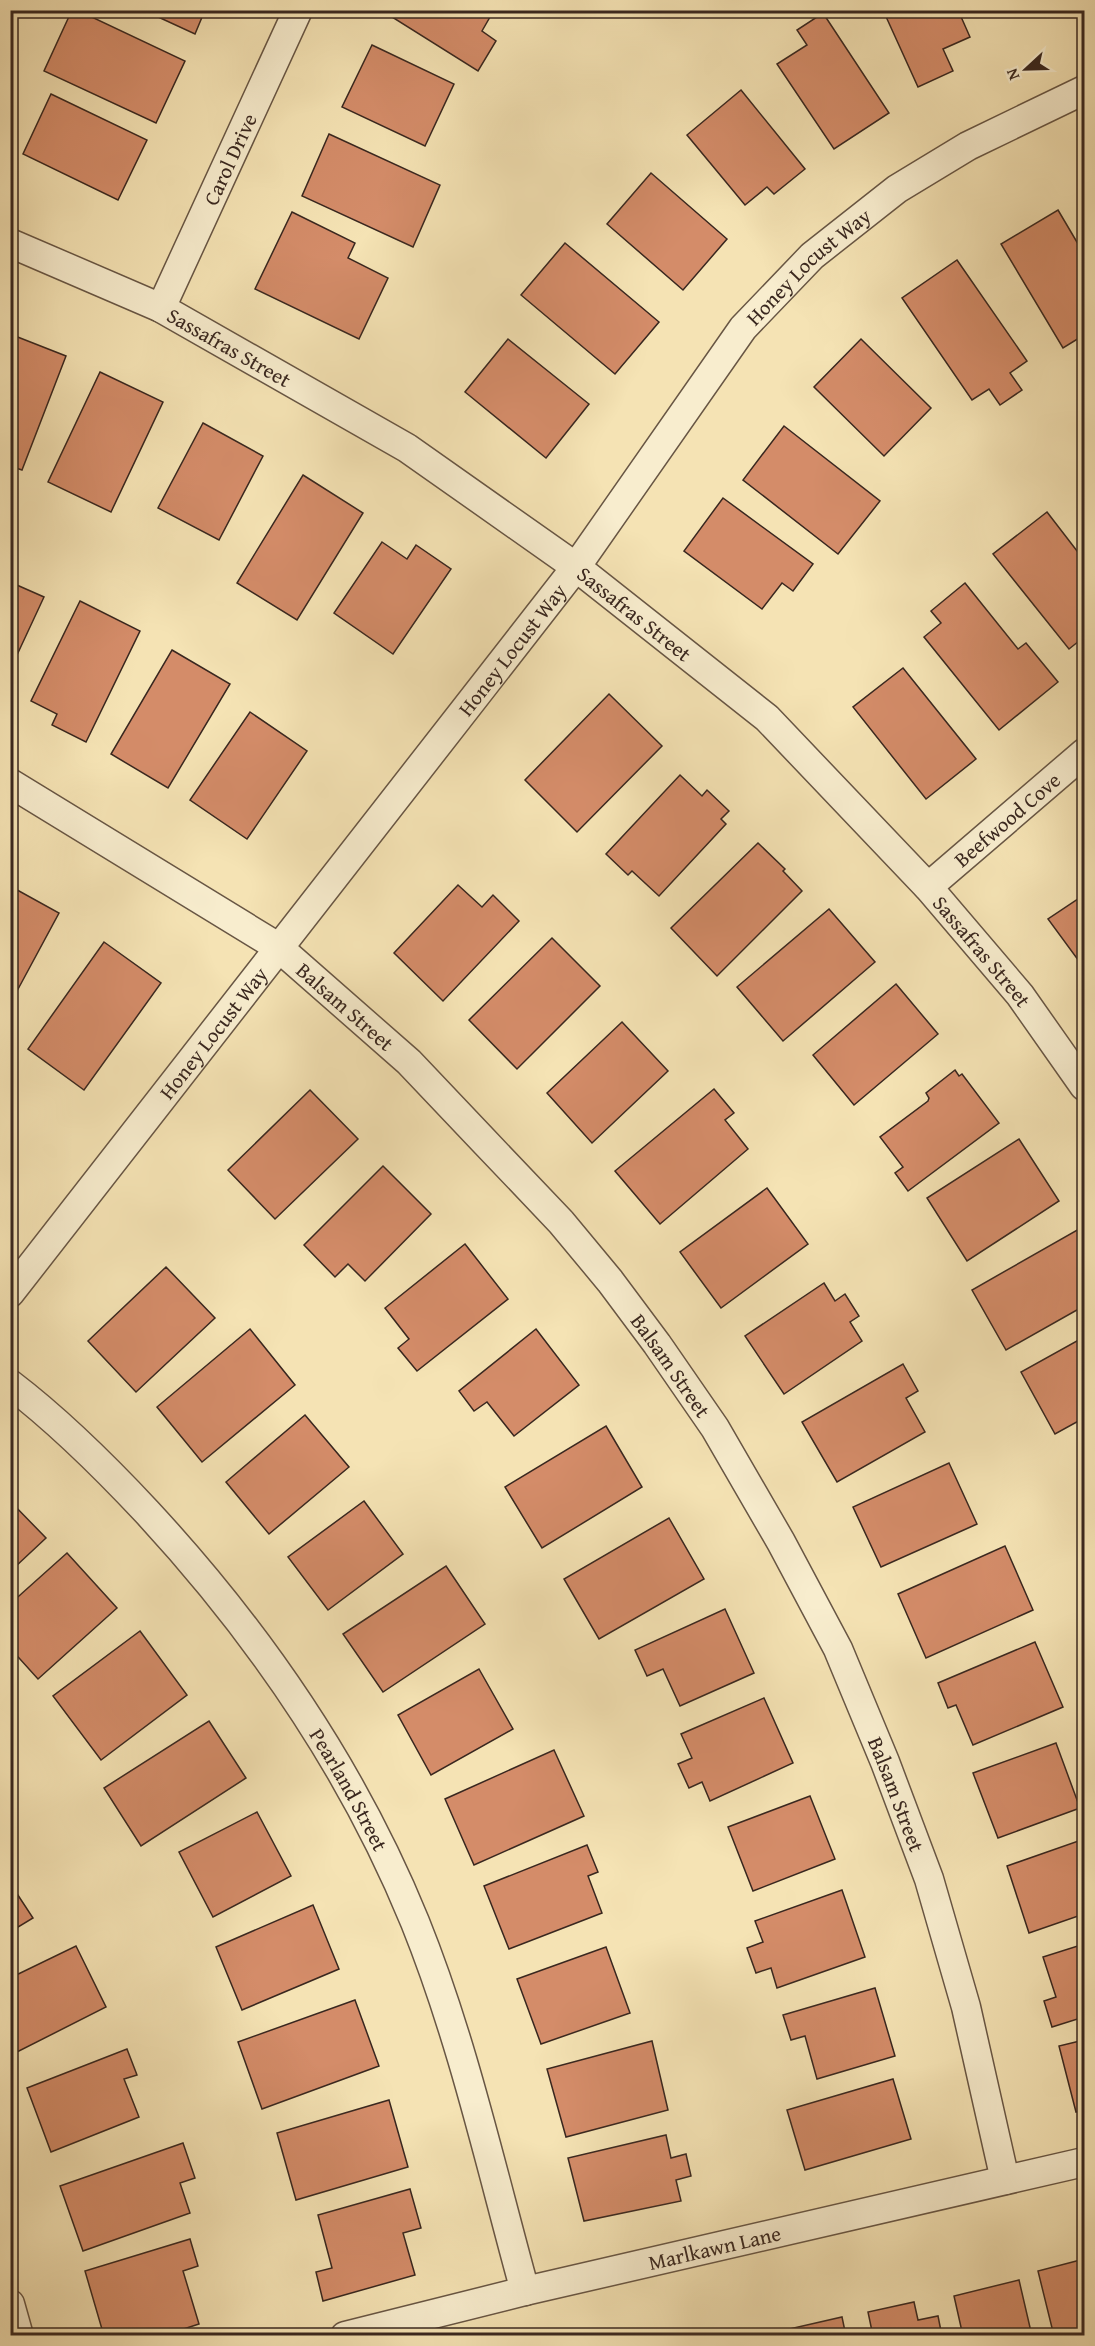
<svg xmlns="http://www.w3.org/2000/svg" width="1095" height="2346" font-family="'Gentium Book Plus',serif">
	<rect width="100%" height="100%" fill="#f5e3b4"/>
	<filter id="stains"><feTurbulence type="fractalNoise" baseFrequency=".00333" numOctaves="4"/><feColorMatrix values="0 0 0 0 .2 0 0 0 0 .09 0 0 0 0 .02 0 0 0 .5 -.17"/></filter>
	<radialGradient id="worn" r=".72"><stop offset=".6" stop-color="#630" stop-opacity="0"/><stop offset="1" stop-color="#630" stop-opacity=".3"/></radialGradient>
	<g fill="#d48c69" stroke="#39271f" stroke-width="1.5">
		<polygon points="72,10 77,10 185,61 156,123 44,71"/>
		<polygon points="143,10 205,10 195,34"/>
		<polygon points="385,10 494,10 482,31 496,41 478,71 384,12"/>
		<polygon points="883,10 958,10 970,37 943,49 953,71 918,87"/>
		<polygon points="823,13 889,113 834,149 777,64 807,45 797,30"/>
		<polygon points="372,45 454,84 425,146 342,107"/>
		<polygon points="741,90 805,169 774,194 767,187 745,205 687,135"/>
		<polygon points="51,94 147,140 118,200 23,154"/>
		<polygon points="329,134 440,185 413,247 302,196"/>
		<polygon points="651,173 727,239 683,290 607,224"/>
		<polygon points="1058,210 1084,254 1084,335 1063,348 1001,244"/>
		<polygon points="292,212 355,243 348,258 388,278 359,339 255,289"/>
		<polygon points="565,243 659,322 615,374 521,295"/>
		<polygon points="957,260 1027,361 1010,373 1022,390 1000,405 989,389 972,400 902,298"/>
		<polygon points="10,334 66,356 22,470 10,466"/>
		<polygon points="508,339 589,404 546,458 465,392"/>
		<polygon points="861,339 931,408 884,456 814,387"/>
		<polygon points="100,372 163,402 111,512 48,482"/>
		<polygon points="203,423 263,456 219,540 158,508"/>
		<polygon points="784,426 880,501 838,554 743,480"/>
		<polygon points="303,475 363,513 297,620 237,583"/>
		<polygon points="723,498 813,564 793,591 782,583 762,609 684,551"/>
		<polygon points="1047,512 1084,560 1084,637 1069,649 993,554"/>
		<polygon points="382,542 407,559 416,545 451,569 393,654 334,613"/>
		<polygon points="10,582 44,597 10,670"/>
		<polygon points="965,583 1018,649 1026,643 1058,682 999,730 924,637 941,623 931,611"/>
		<polygon points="80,601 140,631 86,742 52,725 57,714 31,701"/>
		<polygon points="172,650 230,684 168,788 111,754"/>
		<polygon points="903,668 976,759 926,799 853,707"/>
		<polygon points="609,694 662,746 577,832 525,780"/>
		<polygon points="250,712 307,751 247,839 190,800"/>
		<polygon points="680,775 702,796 707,790 729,811 721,819 726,824 659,896 632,871 628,875 606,854"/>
		<polygon points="758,843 785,869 783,871 802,891 717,976 671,928"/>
		<polygon points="458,885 482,907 493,895 519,921 443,1001 394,953"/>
		<polygon points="10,886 59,913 10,1004"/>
		<polygon points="1084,895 1084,968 1048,919"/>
		<polygon points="829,909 875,962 783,1041 737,987"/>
		<polygon points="552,938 600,986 517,1069 469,1020"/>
		<polygon points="104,942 161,983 84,1090 28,1049"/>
		<polygon points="896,984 938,1034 854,1105 813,1055"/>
		<polygon points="622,1022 668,1071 592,1143 547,1093"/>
		<polygon points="955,1070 959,1076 962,1074 999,1123 908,1191 895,1173 903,1167 880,1137 928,1101 929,1098 926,1093"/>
		<polygon points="714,1089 734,1113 725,1120 748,1149 660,1224 615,1171"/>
		<polygon points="310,1090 358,1139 275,1219 228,1170"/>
		<polygon points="1019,1139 1059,1201 967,1261 927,1198"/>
		<polygon points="383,1166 431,1214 365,1281 348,1264 335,1277 304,1245"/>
		<polygon points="767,1188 808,1244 721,1308 680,1252"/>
		<polygon points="1079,1229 1084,1239 1084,1306 1006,1350 972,1290"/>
		<polygon points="465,1244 508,1299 417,1371 398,1348 409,1339 385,1308"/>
		<polygon points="166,1267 215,1318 136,1392 88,1341"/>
		<polygon points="824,1283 835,1301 845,1294 859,1316 850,1322 862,1341 784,1394 745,1336"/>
		<polygon points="250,1329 295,1385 202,1462 157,1407"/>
		<polygon points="536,1329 579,1385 514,1436 487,1402 474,1411 459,1391"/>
		<polygon points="1084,1337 1084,1418 1055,1434 1021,1372"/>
		<polygon points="903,1364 918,1391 906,1398 925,1432 837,1482 802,1422"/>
		<polygon points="305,1415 349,1467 269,1534 226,1482"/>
		<polygon points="606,1426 642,1487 542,1548 505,1487"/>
		<polygon points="949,1463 977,1524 881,1567 853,1507"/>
		<polygon points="10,1501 46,1538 15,1567 10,1562"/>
		<polygon points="364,1501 403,1554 328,1610 288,1557"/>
		<polygon points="669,1518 704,1579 599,1639 564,1579"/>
		<polygon points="1005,1546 1033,1610 926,1658 898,1594"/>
		<polygon points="67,1553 117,1608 38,1679 10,1648 10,1604"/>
		<polygon points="446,1566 485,1624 383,1692 343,1634"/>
		<polygon points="725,1609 754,1673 680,1706 663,1669 647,1676 635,1650"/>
		<polygon points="140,1631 187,1695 101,1760 53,1696"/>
		<polygon points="1035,1642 1063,1707 973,1745 956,1705 948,1708 938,1683"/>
		<polygon points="479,1669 513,1729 431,1775 398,1715"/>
		<polygon points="764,1698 793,1763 710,1801 702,1782 689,1788 678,1764 692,1758 681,1734"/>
		<polygon points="209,1721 246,1778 141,1846 104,1788"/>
		<polygon points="1056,1743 1080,1808 998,1838 973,1773"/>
		<polygon points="554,1750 584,1816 474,1865 445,1799"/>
		<polygon points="810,1796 835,1859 753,1891 728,1827"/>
		<polygon points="257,1812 291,1876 213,1917 179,1852"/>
		<polygon points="1084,1839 1084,1914 1029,1933 1007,1866"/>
		<polygon points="587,1845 598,1872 588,1876 602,1913 509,1949 484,1886"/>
		<polygon points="10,1883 33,1918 10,1932"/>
		<polygon points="842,1890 865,1957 777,1988 771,1968 756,1973 747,1948 763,1942 755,1921"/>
		<polygon points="313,1905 339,1969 242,2010 216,1947"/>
		<polygon points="1084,1944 1084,2017 1052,2027 1044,2001 1056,1997 1043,1957"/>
		<polygon points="76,1946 106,2007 11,2055 10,1978"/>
		<polygon points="606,1947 630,2013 541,2044 517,1979"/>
		<polygon points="875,1988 895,2056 817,2079 805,2036 791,2040 783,2015"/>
		<polygon points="355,2000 379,2066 262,2109 238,2042"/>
		<polygon points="1084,2040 1084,2110 1076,2112 1059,2046"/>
		<polygon points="652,2041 668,2110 566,2137 547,2069"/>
		<polygon points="127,2049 137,2075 124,2079 139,2117 51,2152 27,2088"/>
		<polygon points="893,2079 911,2139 805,2170 787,2110"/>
		<polygon points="389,2100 408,2167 296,2200 277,2133"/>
		<polygon points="666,2135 671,2158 686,2154 691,2176 676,2180 681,2201 584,2221 568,2158"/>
		<polygon points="183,2143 195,2178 180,2183 190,2213 83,2251 60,2186"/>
		<polygon points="410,2189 421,2228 403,2233 415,2275 323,2301 316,2272 332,2268 318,2215"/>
		<polygon points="190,2239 198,2266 183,2271 199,2324 162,2336 104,2336 85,2271"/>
		<polygon points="1084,2259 1084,2336 1054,2336 1038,2271"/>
		<polygon points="1019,2280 1032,2336 963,2336 954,2296"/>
		<polygon points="914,2302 918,2320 938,2316 942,2336 873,2336 868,2312"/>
		<polygon points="842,2317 846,2336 776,2336 776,2332"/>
	</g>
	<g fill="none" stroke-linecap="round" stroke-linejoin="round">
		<g stroke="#685644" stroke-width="31">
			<g id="street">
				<path id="s1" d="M10,243l151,65 246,140 169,119 191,151 161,169 92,108 64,91"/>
				<path id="s2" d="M161,308l137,-298"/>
				<path id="s3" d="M10,783l268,164 131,115 74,78 78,82 49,59 47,63 58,84 66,114 57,107 47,113 44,117 37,128 39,173"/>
				<path id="s4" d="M928,887l156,-134"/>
				<path id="s5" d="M10,1293l566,-726 167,-239 69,-72 85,-67 71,-43 116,-56"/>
				<path id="s6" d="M10,1384c50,38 94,82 137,128 111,120 206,258 268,410 48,119 76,246 110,369"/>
				<polyline points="10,2304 19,2336"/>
				<path id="s7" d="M345,2336l180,-45 559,-129"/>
			</g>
		</g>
		<use href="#street" stroke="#f8edce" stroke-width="28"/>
	</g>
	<g text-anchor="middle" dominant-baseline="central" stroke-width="5" stroke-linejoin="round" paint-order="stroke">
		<g font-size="21" fill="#39271f" stroke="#f8edce">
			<text stroke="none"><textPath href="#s2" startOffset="164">Carol Drive</textPath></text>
			<text stroke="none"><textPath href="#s5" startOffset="1302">Honey Locust Way</textPath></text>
			<text stroke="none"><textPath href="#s1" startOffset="243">Sassafras Street</textPath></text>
			<text stroke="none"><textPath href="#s1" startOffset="729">Sassafras Street</textPath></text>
			<text stroke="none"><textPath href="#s5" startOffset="816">Honey Locust Way</textPath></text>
			<text stroke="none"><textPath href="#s4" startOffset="104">Beefwood Cove</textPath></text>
			<text stroke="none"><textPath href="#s1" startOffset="1215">Sassafras Street</textPath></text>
			<text stroke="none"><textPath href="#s3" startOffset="404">Balsam Street</textPath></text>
			<text stroke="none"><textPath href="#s5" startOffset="330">Honey Locust Way</textPath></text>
			<text stroke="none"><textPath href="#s3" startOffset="890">Balsam Street</textPath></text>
			<text stroke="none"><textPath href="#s6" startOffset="532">Pearland Street</textPath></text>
			<text stroke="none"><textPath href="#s3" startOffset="1376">Balsam Street</textPath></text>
			<text stroke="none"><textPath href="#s7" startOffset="380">Marlkawn Lane</textPath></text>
		</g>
	</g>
	<rect width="1095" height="2346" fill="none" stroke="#f5e3b4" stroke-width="36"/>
	<rect x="12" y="12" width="1071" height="2322" fill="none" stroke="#39271f" stroke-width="3"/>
	<rect x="18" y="18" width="1059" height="2310" fill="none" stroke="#39271f" stroke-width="1.5"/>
	<g transform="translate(1026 69) rotate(248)" stroke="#f8edce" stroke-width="4.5" paint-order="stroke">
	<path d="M0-4.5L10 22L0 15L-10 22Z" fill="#39271f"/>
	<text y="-9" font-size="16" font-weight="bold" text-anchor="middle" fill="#39271f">N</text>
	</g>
	<rect width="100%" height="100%" filter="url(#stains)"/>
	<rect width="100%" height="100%" fill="url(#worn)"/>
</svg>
